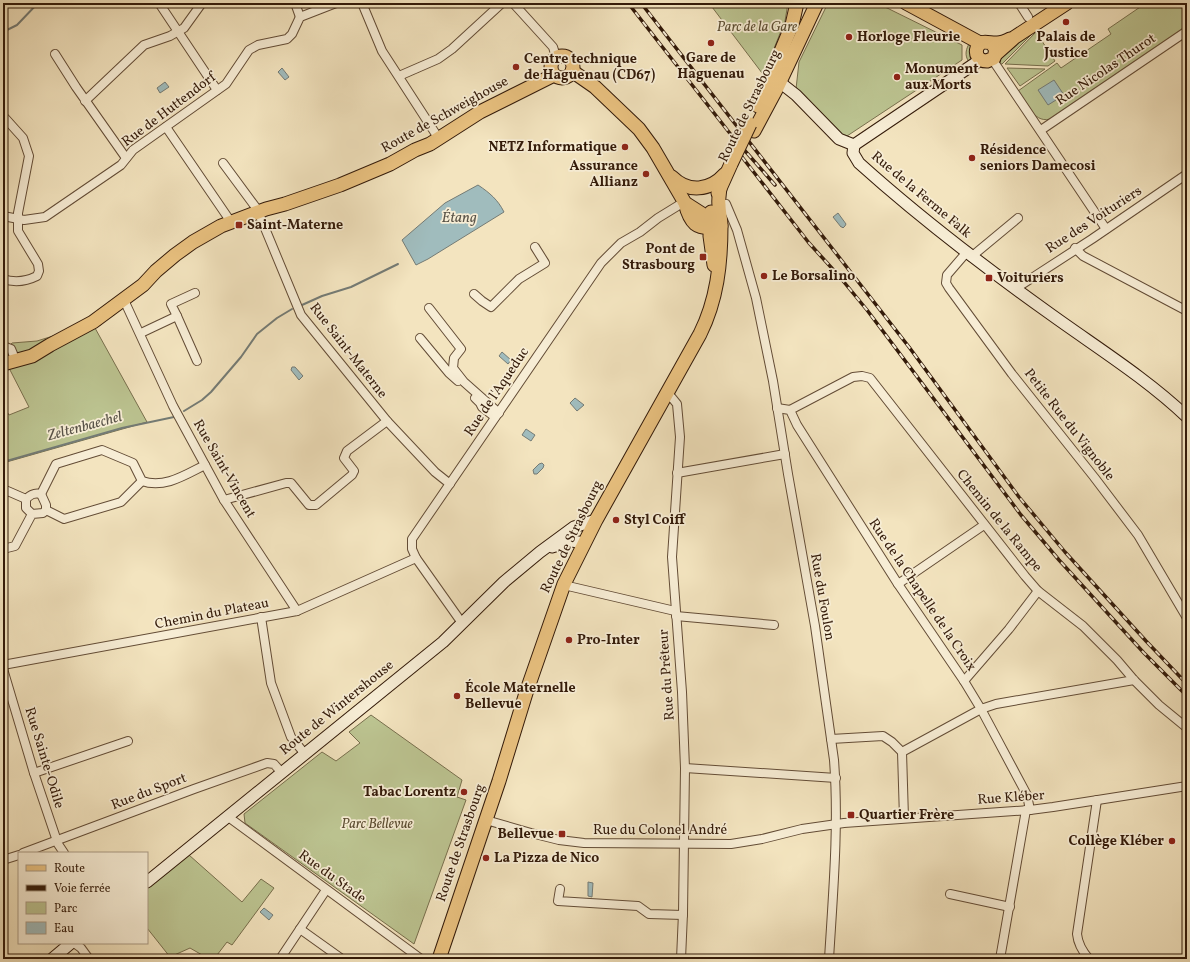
<svg xmlns="http://www.w3.org/2000/svg" width="1190" height="962" font-family="Vollkorn,serif">
	<rect width="100%" height="100%" fill="#f3e4bf"/>
	<filter id="stains"><feTurbulence type="fractalNoise" baseFrequency=".005" numOctaves="4"/><feColorMatrix values="0 0 0 0 .2 0 0 0 0 .09 0 0 0 0 .02 0 0 0 .5 -.17"/></filter>
	<radialGradient id="worn" r=".72"><stop offset=".6" stop-color="#630" stop-opacity="0"/><stop offset="1" stop-color="#630" stop-opacity=".3"/></radialGradient>
	<g fill="#bcc491" stroke="#786f4d">
		<polygon points="709,3 788,3 785,21 765,71 762,73"/>
		<polygon points="828,3 877,3 962,45 962,60 844,138 796,89 799,62"/>
		<path d="M1146,3h41v24l-134,91c-18,8 -27,-15 -35,-27l39,-28 4,5 50,-34 -3,-5z"/>
		<polygon points="1035,31 1002,64 1000,64 1001,52"/>
		<polygon points="1036,32 1055,61 1048,66 1005,64"/>
		<path d="M970,42l4,17 -5,3c-5,-7 -3,-13 1,-20z"/>
		<polygon points="1007,68 1045,69 1020,86"/>
		<polygon points="101,322 102,324 95,328 147,422 3,463 3,405 9,415 29,407 9,368"/>
		<polygon points="53,336 54,338 38,348 18,354 14,347 11,344 12,343 37,341"/>
		<polygon points="371,715 462,780 457,797 466,800 414,944 245,823 244,814 322,752 336,761 360,743 349,732"/>
		<polygon points="189,855 242,902 261,879 274,888 232,945 227,942 214,959 209,959 190,948 170,957 147,928 147,889"/>
	</g>
	<g fill="#a0bcbd" stroke="#747b75">
		<polygon points="282,68 289,77 285,80 278,72"/>
		<polygon points="1054,80 1064,95 1048,105 1038,90"/>
		<polygon points="165,82 169,87 160,93 157,88"/>
		<path d="M478,185c12,8 20,15 26,27l-76,47 -12,6 -14,-25 43,-37z"/>
		<polygon points="838,213 846,224 845,226 843,228 842,227 841,227 833,217"/>
		<polygon points="502,352 511,360 508,364 499,356"/>
		<polygon points="292,367 295,367 303,376 299,380 291,370"/>
		<polygon points="575,398 584,405 577,411 570,403"/>
		<polygon points="526,429 535,435 531,441 522,435"/>
		<polygon points="542,463 544,465 543,468 537,474 534,474 533,470 539,464"/>
		<polygon points="588,882 593,883 592,897 588,896"/>
		<polygon points="264,908 273,915 269,920 260,912"/>
	</g>
	<g fill="none" stroke-linecap="round" stroke-linejoin="round">
		<g stroke="#747b75" stroke-width="2">
			<polyline points="3,32 17,25 38,3"/>
			<polyline points="302,305 322,296 351,287 398,264"/>
			<polyline points="184,411 202,400 211,392 241,357 257,334 277,318 292,309"/>
			<polyline points="3,462 122,428 174,417"/>
		</g>
		<g stroke="#634c36" stroke-width="10">
			<g id="street">
				<polyline points="159,3 217,90"/>
				<polyline points="295,3 300,17"/>
				<polyline points="362,3 382,51 439,139"/>
				<polyline points="513,3 553,47 556,57"/>
				<polyline points="1019,3 1028,17"/>
				<polyline points="55,54 76,87 126,158"/>
				<polyline points="992,59 1106,229"/>
				<polyline points="399,76 438,59 452,49 502,3"/>
				<polyline points="85,101 144,45 170,36 184,28 202,3"/>
				<path d="M3,119l2,-1 18,20 6,18 -11,57v18l20,33 1,7 -2,5c-12,6 -22,7 -34,3"/>
				<polyline points="166,127 231,222"/>
				<polyline points="1041,130 1187,31"/>
				<polyline points="223,163 257,209 301,315 387,421 435,472 450,484"/>
				<path d="M726,204l11,26 19,68 17,83 15,93 27,152 19,134c5,66 -1,133 -5,199"/>
				<polyline points="3,216 24,220 45,217 121,165 133,150 226,84 249,50 258,45 287,39 292,34 300,17 336,3"/>
				<polyline points="1075,248 1083,256 1187,311"/>
				<polyline points="966,253 947,275 946,283 949,288 1012,374 1094,477 1138,535 1187,618"/>
				<polyline points="971,257 1018,218"/>
				<polyline points="1015,289 1092,239 1187,174"/>
				<polyline points="474,294 482,301 491,307 519,279 545,263 535,247"/>
				<polyline points="124,300 173,406 224,500 297,611"/>
				<polyline points="429,308 461,349 454,358 453,368 464,382 499,413"/>
				<polyline points="177,316 171,304 195,293"/>
				<polyline points="141,333 177,316 197,361"/>
				<polyline points="420,338 449,373 458,381"/>
				<polyline points="3,346 11,349 16,361"/>
				<polyline points="668,393 677,404 680,437 672,557 682,692 685,768 683,913 681,959"/>
				<polyline points="475,398 480,403 482,407 495,417"/>
				<polyline points="777,408 790,410 797,425 898,584 964,681 981,709 1027,795 1030,810"/>
				<polyline points="790,410 853,377 862,376 870,378 1025,576 1038,591 1083,626 1117,660 1134,680 1159,705 1187,728"/>
				<polyline points="677,473 785,454"/>
				<path d="M3,489l23,10c4,-4 8,-7 15,-5l15,-30 46,-14 31,13 9,18c22,8 43,-6 63,-16"/>
				<polyline points="41,494 46,505 46,510"/>
				<polyline points="26,499 26,508 32,514"/>
				<polyline points="224,500 286,483 291,483 309,505 316,505 352,475 354,471 344,458 347,451 387,421"/>
				<polyline points="3,549 15,546 32,514 43,513 46,510 64,519 121,502 142,481"/>
				<polyline points="564,584 568,586 675,611"/>
				<polyline points="898,584 984,525"/>
				<polyline points="676,616 774,625"/>
				<polyline points="261,617 271,683 291,737 305,754"/>
				<polyline points="462,623 416,558 412,549 412,539 601,263 621,243 640,232 658,218 684,202"/>
				<polyline points="3,665 297,611 416,558"/>
				<polyline points="3,669 34,773 58,844 64,853"/>
				<polyline points="964,681 1009,629 1038,591"/>
				<polyline points="831,739 883,736 892,742 902,752"/>
				<polyline points="685,768 836,778"/>
				<polyline points="34,773 128,741"/>
				<polyline points="227,816 421,959"/>
				<polyline points="904,818 902,752 981,709 996,704 1134,680"/>
				<polyline points="486,820 531,833 559,840 584,843 731,844 762,839 802,829 844,823 1030,810 1053,807 1187,786"/>
				<polyline points="23,853 194,789 267,763 274,764 282,773"/>
				<polyline points="3,860 19,855"/>
				<polyline points="560,889 558,901 638,906 649,914 683,915"/>
				<polyline points="950,894 1010,907"/>
				<polyline points="300,929 342,959"/>
				<polyline points="74,943 81,948 89,959"/>
				<polyline points="280,959 326,890"/>
				<polyline points="1000,959 1026,810"/>
				<path d="M1089,959c-7,-8 -11,-15 -12,-25l20,-134"/>
			</g>
		</g>
		<g stroke="#331a09" stroke-width="13">
			<g id="secondary">
				<polyline points="778,75 782,84 796,95 839,139 854,145"/>
				<path d="M854,145l-1,8 6,10c60,54 124,103 190,150 47,34 97,65 138,104"/>
				<polyline points="854,145 980,60"/>
				<polyline points="552,547 572,541 584,543"/>
				<polyline points="147,882 443,642 504,582 540,552 574,527 596,520"/>
				<polyline points="52,959 71,943"/>
			</g>
		</g>
		<g stroke="#331a09" stroke-width="15">
			<g id="primary">
				<polyline points="906,3 980,43"/>
				<path d="M991,43l5,6 -2,9 -7,3c-4,0 -7,-1 -9,-4 -2,-3 -2,-6 -1,-9 4,-10 13,-4 20,-5 5,0 9,-2 13,-4"/>
				<polyline points="996,54 1015,37 1067,3"/>
				<circle cx="562" cy="67" r="11"/>
				<polyline points="572,71 595,87 639,129 653,148 685,203 721,226"/>
				<polyline points="758,106 792,25 797,3"/>
				<polyline points="754,131 777,88 817,3"/>
				<path d="M672,177c16,16 38,14 53,-3"/>
				<polyline points="718,193 731,164"/>
				<path d="M685,203c5,20 11,27 32,24"/>
				<polyline points="711,212 710,236 714,265"/>
				<polyline points="3,364 32,356 50,345 93,322 143,285 156,271 175,255 193,242 221,226 266,209 285,204 340,185 390,164 415,150 430,144 480,112 554,75"/>
				<path d="M439,959l60,-178 27,-88 38,-109 32,-64 104,-186c17,-34 21,-70 21,-108 0,-7 -2,-14 -2,-21 -1,-6 1,-13 1,-19"/>
			</g>
		</g>
		<use href="#street" stroke="#f7edd5" stroke-width="8"/>
		<use href="#secondary" stroke="#f7edd5" stroke-width="11"/>
		<use href="#primary" stroke="#eac280" stroke-width="13"/>
		<g stroke="#331a09" stroke-width="3.5">
			<g id="rail">
				<polyline points="628,3 732,136 775,185"/>
				<polyline points="641,3 909,347 1019,497 1065,552 1146,641 1187,684"/>
				<polyline points="742,157 809,243 839,276 867,310 1021,515 1059,560 1144,653 1187,696"/>
			</g>
		</g>
		<use href="#rail" stroke="#f7edd5" stroke-width="2" stroke-dasharray="6" stroke-linecap="butt"/>
		<g stroke="#331a09" stroke-width="15" stroke-linecap="butt">
			<polyline id="primary-bridge" points="731,164 750,124"/>
		</g>
		<use href="#primary-bridge" stroke="#eac280" stroke-width="13"/>
	</g>
	<g fill="#8f2418" stroke="#f7edd5" stroke-width="1.5">
		<circle cx="1066" cy="22" r="4"/>
		<circle cx="849" cy="37" r="4"/>
		<circle cx="711" cy="43" r="4"/>
		<circle cx="516" cy="67" r="4"/>
		<circle cx="897" cy="77" r="4"/>
		<circle cx="625" cy="147" r="4"/>
		<circle cx="972" cy="158" r="4"/>
		<circle cx="646" cy="174" r="4"/>
		<rect x="235" y="221" width="8" height="8" rx="2"/>
		<rect x="699" y="253" width="8" height="8" rx="2"/>
		<circle cx="764" cy="276" r="4"/>
		<rect x="985" y="274" width="8" height="8" rx="2"/>
		<circle cx="616" cy="520" r="4"/>
		<circle cx="569" cy="640" r="4"/>
		<circle cx="457" cy="696" r="4"/>
		<circle cx="464" cy="792" r="4"/>
		<rect x="847" y="811" width="8" height="8" rx="2"/>
		<rect x="558" y="830" width="8" height="8" rx="2"/>
		<circle cx="1172" cy="841" r="4"/>
		<circle cx="486" cy="858" r="4"/>
	</g>
	<g text-anchor="middle" dominant-baseline="central" stroke-width="3.5" stroke-linejoin="round" paint-order="stroke">
		<g font-size="14" font-style="italic" fill="#5c4d32" stroke="#f7edd5">
			<text x="757" y="27">Parc de la Gare</text>
			<text x="377" y="824">Parc Bellevue</text>
		</g>
		<g font-size="14" font-weight="bold" fill="#331a09" stroke="#f7edd5" text-anchor="start">
			<text x="857" y="37">Horloge Fleurie</text>
			<text x="1066" y="37" text-anchor="middle">Palais de<tspan x="1066" dy="16">Justice</tspan></text>
			<text x="711" y="58" text-anchor="middle">Gare de<tspan x="711" dy="16">Haguenau</tspan></text>
			<text x="524" y="59">Centre technique<tspan x="524" dy="16">de Haguenau (CD67)</tspan></text>
			<text x="905" y="69">Monument<tspan x="905" dy="16">aux Morts</tspan></text>
			<text x="617" y="147" text-anchor="end">NETZ Informatique</text>
			<text x="980" y="150">Résidence<tspan x="980" dy="16">seniors Damecosi</tspan></text>
			<text x="638" y="166" text-anchor="end">Assurance<tspan x="638" dy="16">Allianz</tspan></text>
			<text x="247" y="225">Saint-Materne</text>
			<text x="695" y="249" text-anchor="end">Pont de<tspan x="695" dy="16">Strasbourg</tspan></text>
			<text x="772" y="276">Le Borsalino</text>
			<text x="997" y="278">Voituriers</text>
			<text x="624" y="520">Styl Coiff</text>
			<text x="577" y="640">Pro-Inter</text>
			<text x="465" y="688">École Maternelle<tspan x="465" dy="16">Bellevue</tspan></text>
			<text x="456" y="792" text-anchor="end">Tabac Lorentz</text>
			<text x="859" y="815">Quartier Frère</text>
			<text x="554" y="834" text-anchor="end">Bellevue</text>
			<text x="1164" y="841" text-anchor="end">Collège Kléber</text>
			<text x="494" y="858">La Pizza de Nico</text>
		</g>
		<g font-size="14" fill="#331a09" stroke="#f7edd5">
			<text transform="translate(1106 70) rotate(-34)">Rue Nicolas Thurot</text>
			<text transform="translate(750 106) rotate(-64)">Route de Strasbourg</text>
			<text transform="translate(169 110) rotate(-37)">Rue de Huttendorf</text>
			<text transform="translate(445 115) rotate(-29)">Route de Schweighouse</text>
			<text transform="translate(921 195) rotate(40)">Rue de la Ferme Falk</text>
			<text transform="translate(1094 220) rotate(-33)">Rue des Voituriers</text>
			<text transform="translate(348 351) rotate(52)">Rue Saint-Materne</text>
			<text transform="translate(497 392) rotate(-56)">Rue de l'Aqueduc</text>
			<text transform="translate(1069 425) rotate(52)">Petite Rue du Vignoble</text>
			<text transform="translate(224 469) rotate(60)">Rue Saint-Vincent</text>
			<text transform="translate(999 521) rotate(51)">Chemin de la Rampe</text>
			<text transform="translate(572 537) rotate(-64)">Route de Strasbourg</text>
			<text transform="translate(922 595) rotate(56)">Rue de la Chapelle de la Croix</text>
			<text transform="translate(822 597) rotate(80)">Rue du Foulon</text>
			<text transform="translate(212 614) rotate(-11)">Chemin du Plateau</text>
			<text transform="translate(667 675) rotate(-94)">Rue du Prêteur</text>
			<text transform="translate(337 708) rotate(-39)">Route de Wintershouse</text>
			<text transform="translate(44 758) rotate(73)">Rue Sainte-Odile</text>
			<text transform="translate(149 792) rotate(-21)">Rue du Sport</text>
			<text transform="translate(1011 798) rotate(-4)">Rue Kléber</text>
			<text x="660" y="830">Rue du Colonel André</text>
			<text transform="translate(461 843) rotate(-71)">Route de Strasbourg</text>
			<text transform="translate(332 877) rotate(36)">Rue du Stade</text>
		</g>
		<g font-size="15" font-style="italic" fill="#595348" stroke="#f7edd5">
			<text x="459" y="218">Étang</text>
			<text transform="translate(85 427) rotate(-15)">Zeltenbaechel</text>
		</g>
	</g>
	<rect width="1190" height="962" fill="none" stroke="#f3e4bf" stroke-width="16"/>
	<rect x="4" y="4" width="1182" height="954" fill="none" stroke="#331a09" stroke-width="2"/>
	<rect x="8" y="8" width="1174" height="946" fill="none" stroke="#331a09"/>
	<rect x="18" y="852" width="130" height="92" fill="#f7edd5" stroke="#a99983"/>
	<rect x="26" y="865" width="20" height="6" fill="#eac280" stroke="#a99983"/>
	<text x="54" y="872" font-size="12" fill="#331a09">Route</text>
	<rect x="26" y="885" width="20" height="6" fill="#331a09" stroke="#a99983"/>
	<text x="54" y="892" font-size="12" fill="#331a09">Voie ferrée</text>
	<rect x="26" y="902" width="20" height="12" fill="#bcc491" stroke="#a99983"/>
	<text x="54" y="912" font-size="12" fill="#331a09">Parc</text>
	<rect x="26" y="922" width="20" height="12" fill="#a0bcbd" stroke="#a99983"/>
	<text x="54" y="932" font-size="12" fill="#331a09">Eau</text>
	<rect width="100%" height="100%" filter="url(#stains)"/>
	<rect width="100%" height="100%" fill="url(#worn)"/>
</svg>
